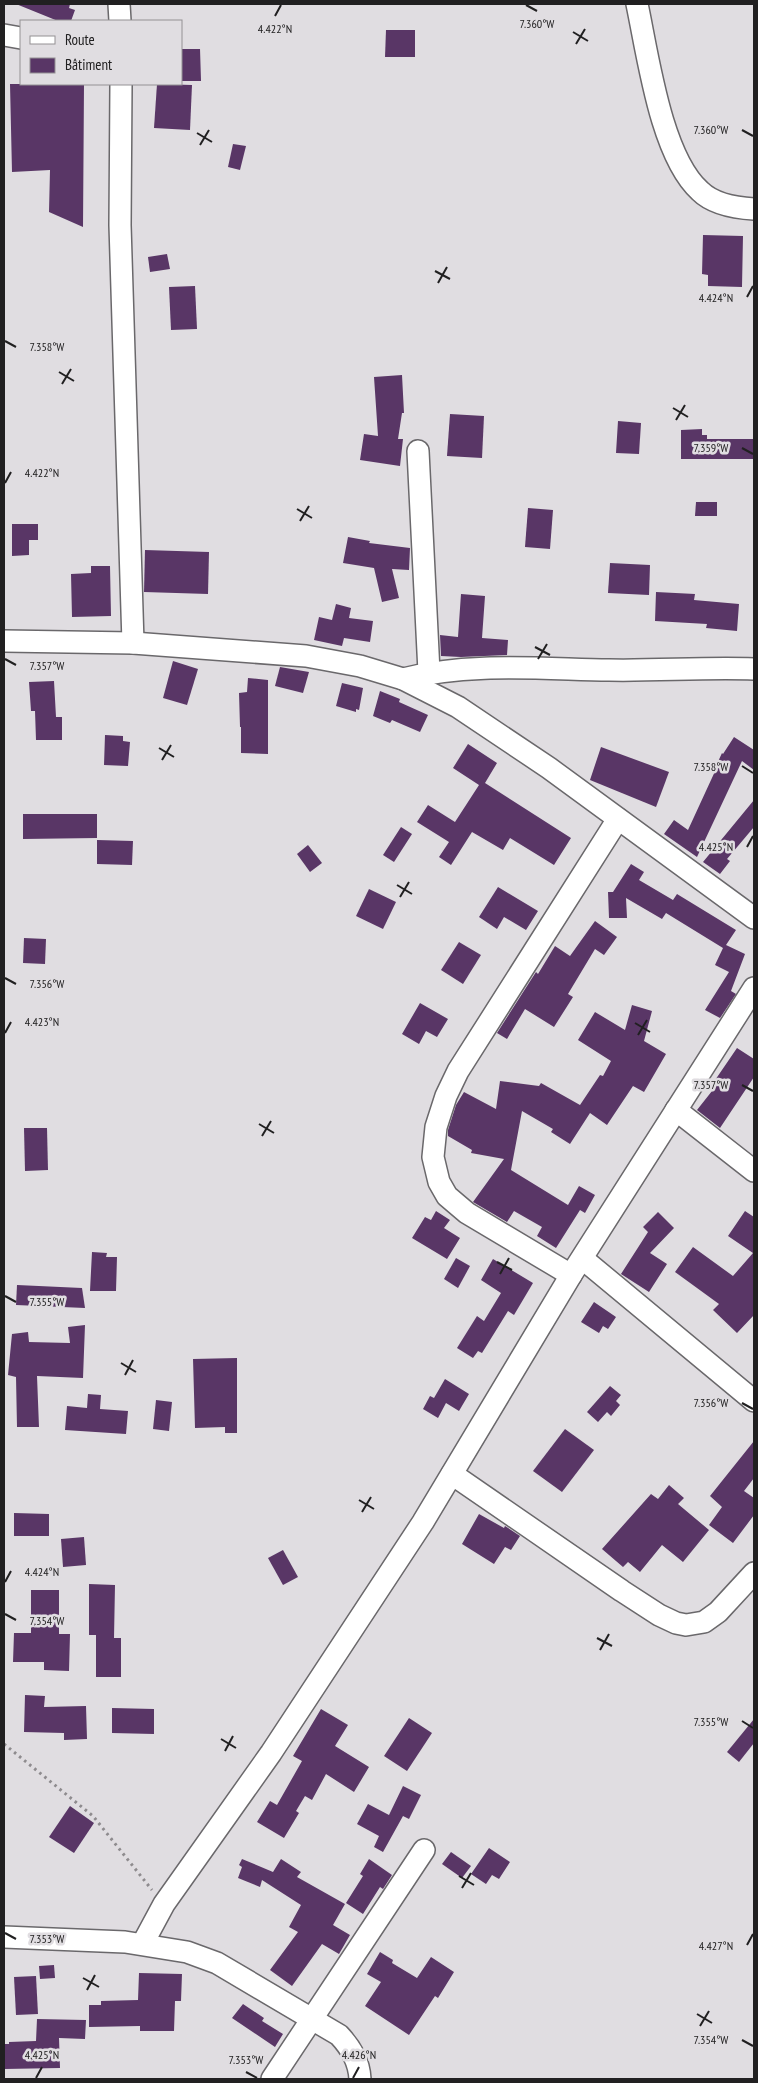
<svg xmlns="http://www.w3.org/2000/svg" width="758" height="2083" font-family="'PT Sans Narrow',sans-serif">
	<rect width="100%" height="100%" fill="#e0dde1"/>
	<g fill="#593666">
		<polygon points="16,4 70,4 69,8 75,10 71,21 58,21"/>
		<polygon points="386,30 415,30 415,57 385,57"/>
		<polygon points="200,49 201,81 182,81 181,49"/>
		<polygon points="10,84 84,84 83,227 49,212 50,170 12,172"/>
		<polygon points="157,84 192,85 190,130 154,128"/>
		<polygon points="233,144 246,146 240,170 228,167"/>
		<polygon points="703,235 743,236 742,287 708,286 708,275 702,274"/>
		<polygon points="167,254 170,269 150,272 148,257"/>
		<polygon points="195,286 197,329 171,330 169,287"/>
		<polygon points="402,375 404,413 402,413 398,439 403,439 400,466 360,460 364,434 378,436 374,377"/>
		<polygon points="450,414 484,416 482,458 447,456"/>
		<polygon points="618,421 641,423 639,454 616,453"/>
		<polygon points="702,429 702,435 707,435 707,439 754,439 754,459 681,459 681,430"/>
		<polygon points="696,502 717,502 717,516 695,516"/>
		<polygon points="528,508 553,510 550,549 525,547"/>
		<polygon points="12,524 38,524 38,540 29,540 29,555 12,556"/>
		<polygon points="348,537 370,541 369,543 410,548 409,570 392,569 399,598 382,602 374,568 343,563"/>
		<polygon points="145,550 209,552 208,594 144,592"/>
		<polygon points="610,563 650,565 649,595 608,593"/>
		<polygon points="91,566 110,566 111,616 72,617 71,574 91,573"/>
		<polygon points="656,592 695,594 694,600 739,604 737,631 706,628 707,624 655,621"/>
		<polygon points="461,594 485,596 482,638 508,640 507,655 461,657 441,656 440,635 458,637"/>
		<polygon points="336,604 351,608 349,618 373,621 370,642 344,638 342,646 314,640 319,617 332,620"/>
		<polygon points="173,661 198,669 187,705 163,698"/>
		<polygon points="280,667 309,672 303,693 275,686"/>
		<polygon points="248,678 268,680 268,754 241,753 241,727 240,727 239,693 247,692"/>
		<polygon points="54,681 56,717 62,717 62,740 36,740 35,711 31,711 29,682"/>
		<polygon points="342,683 363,688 359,710 356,709 356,712 336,706"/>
		<polygon points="380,691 400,699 399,702 428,715 420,732 392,720 390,723 373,716"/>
		<polygon points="105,735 123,736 123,741 130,742 128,766 104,765"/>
		<polygon points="734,737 754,750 754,770 742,761 697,857 664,834 674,820 688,830 717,767 716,766 722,753 723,754"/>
		<polygon points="468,744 497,763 485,783 571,838 554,865 510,838 503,850 472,832 451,865 439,857 449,842 417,822 428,805 455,822 479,785 453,768"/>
		<polygon points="601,747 669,772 656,807 590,780"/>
		<polygon points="754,800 754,827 727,859 730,861 720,874 703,862"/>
		<polygon points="23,814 97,814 97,838 23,839"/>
		<polygon points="401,827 412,834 394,862 383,855"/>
		<polygon points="97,840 133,841 132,865 97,864"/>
		<polygon points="308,845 322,863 310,872 297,854"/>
		<polygon points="631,864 644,872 639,880 673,900 677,894 736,930 726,945 745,954 731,991 736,994 720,1018 705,1010 729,972 715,965 723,948 666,913 662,919 626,898 627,918 609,918 608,892 613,892"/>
		<polygon points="498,887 538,911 526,930 504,917 497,929 479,917"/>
		<polygon points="369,889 396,902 383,929 356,916"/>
		<polygon points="595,921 617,937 604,955 595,949 568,994 573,997 554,1027 525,1009 507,1039 497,1033 536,972 538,974 555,946 570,956"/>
		<polygon points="24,938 46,939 45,964 23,963"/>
		<polygon points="459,942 481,955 463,984 441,970"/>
		<polygon points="420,1003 448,1019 437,1037 426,1031 419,1044 402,1034"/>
		<polygon points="632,1005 652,1011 644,1041 666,1054 644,1092 633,1086 607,1125 590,1113 570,1144 551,1132 553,1129 522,1111 511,1170 568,1205 579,1186 595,1195 585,1213 580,1210 556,1248 537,1236 542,1227 514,1211 507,1222 473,1202 504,1159 471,1153 472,1150 448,1136 448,1130 456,1105 464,1092 496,1109 500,1081 539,1086 541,1083 580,1105 600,1075 603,1076 611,1061 578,1040 595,1012 625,1030"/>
		<polygon points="737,1048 754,1059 754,1077 720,1128 697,1110 712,1091 709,1089"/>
		<polygon points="24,1128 47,1128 48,1170 25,1171"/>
		<polygon points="436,1211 450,1220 444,1228 460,1238 447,1259 412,1238 425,1217 431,1220"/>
		<polygon points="745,1211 754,1217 754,1315 737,1333 713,1310 719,1304 675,1272 693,1247 733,1276 753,1253 728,1236"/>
		<polygon points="658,1212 674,1228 650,1253 667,1264 649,1292 621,1274 648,1232 643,1227"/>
		<polygon points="92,1252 107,1253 106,1257 117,1257 116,1291 90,1291"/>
		<polygon points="456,1258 470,1266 458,1288 444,1279"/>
		<polygon points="493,1259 533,1283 514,1315 508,1311 482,1353 478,1351 473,1358 457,1348 477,1316 484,1321 501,1293 481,1280"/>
		<polygon points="17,1285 82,1288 85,1308 16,1305"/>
		<polygon points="594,1302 616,1317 608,1329 603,1326 599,1333 581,1322"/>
		<polygon points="85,1325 83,1378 37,1376 39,1427 17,1427 16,1377 8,1375 12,1334 28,1332 29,1342 70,1343 68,1327"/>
		<polygon points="237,1358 237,1433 225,1433 225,1427 195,1428 193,1359"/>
		<polygon points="445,1379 469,1394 459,1411 446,1403 438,1418 423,1409 430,1396 434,1398"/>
		<polygon points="610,1386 621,1395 616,1401 620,1405 611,1416 607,1412 598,1422 587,1412"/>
		<polygon points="88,1394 101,1395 100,1409 128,1411 126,1434 65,1430 67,1406 87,1408"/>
		<polygon points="156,1400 172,1402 169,1431 153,1429"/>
		<polygon points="565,1429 594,1450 562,1492 533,1471"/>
		<polygon points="754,1441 754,1478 744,1491 754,1498 754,1515 733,1543 709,1525 722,1507 710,1496"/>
		<polygon points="669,1485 684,1498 678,1504 709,1530 683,1562 662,1545 640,1572 628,1562 623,1567 602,1549 651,1494 658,1499"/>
		<polygon points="14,1513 49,1514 49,1536 14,1536"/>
		<polygon points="479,1514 504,1528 505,1526 520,1536 511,1550 505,1547 494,1564 462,1544"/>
		<polygon points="84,1537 86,1565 63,1567 61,1539"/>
		<polygon points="283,1550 298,1577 283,1585 268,1558"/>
		<polygon points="89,1584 115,1585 114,1638 121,1638 121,1677 96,1677 96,1635 89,1635"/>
		<polygon points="31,1590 59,1590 59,1634 70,1634 69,1671 44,1670 44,1662 13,1662 14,1633 31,1633"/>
		<polygon points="25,1695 45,1696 44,1707 86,1706 87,1739 64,1740 64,1733 24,1732"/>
		<polygon points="112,1708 154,1709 154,1734 112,1733"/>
		<polygon points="321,1709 348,1725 335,1746 369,1767 354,1792 326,1774 312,1800 305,1796 296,1811 299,1813 284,1838 257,1822 270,1801 277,1805 302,1761 293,1756"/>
		<polygon points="409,1718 432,1733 407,1771 384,1756"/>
		<polygon points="754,1719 754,1743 739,1762 727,1752"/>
		<polygon points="403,1786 421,1795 409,1819 403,1816 383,1852 374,1847 379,1836 357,1824 368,1804 389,1815"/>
		<polygon points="70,1806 94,1823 74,1853 49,1837"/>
		<polygon points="489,1848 510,1862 499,1879 492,1875 486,1884 471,1874"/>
		<polygon points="451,1852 471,1866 462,1878 442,1864"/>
		<polygon points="242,1859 273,1872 281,1859 301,1872 297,1877 345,1904 333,1925 350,1935 339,1954 322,1944 292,1986 270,1970 298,1932 289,1927 301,1905 262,1880 260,1887 238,1878 242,1867 239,1865"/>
		<polygon points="369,1859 392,1875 383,1889 380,1887 363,1914 346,1903 363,1876 360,1874"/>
		<polygon points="380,1952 393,1960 392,1963 417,1978 431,1957 454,1972 438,1998 435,1996 409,2035 365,2006 381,1982 367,1974"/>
		<polygon points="54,1965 55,1978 40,1979 39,1966"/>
		<polygon points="139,1973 182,1974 181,2001 175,2001 174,2031 140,2031 140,2026 89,2027 89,2005 101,2005 101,2001 138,2000"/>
		<polygon points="36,1976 38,2014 16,2015 14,1977"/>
		<polygon points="243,2004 264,2018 262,2021 283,2034 275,2047 232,2018"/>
		<polygon points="37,2019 86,2020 85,2039 59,2038 60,2068 4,2069 4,2044 9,2044 9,2042 36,2041"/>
	</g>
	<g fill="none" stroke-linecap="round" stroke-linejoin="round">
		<g stroke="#6a686b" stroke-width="24">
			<g id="minor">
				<polyline points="119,4 120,21"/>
				<path d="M637,4c11,52 24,152 63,187 13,13 37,17 54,18"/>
				<polyline points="4,35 21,38"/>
				<polyline points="121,84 120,225 133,643"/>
				<polyline points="418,451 429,672"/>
				<polyline points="4,641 133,643 306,656 360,666 403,679 458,707 549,768 754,918"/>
				<path d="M403,679c66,-17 138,-10 206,-9 48,1 97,-3 145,-1"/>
				<polyline points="676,1110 754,1171"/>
				<polyline points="583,1259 754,1401"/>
				<polyline points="571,1275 467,1213 447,1196 439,1182 433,1157 436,1127 446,1096 458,1071 618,819"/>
				<polyline points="452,1474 622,1591 659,1615 676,1623 686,1625 704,1622 718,1612 754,1573"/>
				<path d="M4,1937l121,5 62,10 30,11 122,72c12,13 20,26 21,44"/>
				<polyline points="143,1943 164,1904 271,1753 423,1522 571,1275 754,988"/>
				<polyline points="272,2079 424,1850"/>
			</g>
		</g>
		<polyline stroke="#8e8b8e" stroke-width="3" stroke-dasharray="2.5 4" stroke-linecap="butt" points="4,1744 93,1816 152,1890"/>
		<use href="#minor" stroke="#fff" stroke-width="21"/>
	</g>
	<path fill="none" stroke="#212021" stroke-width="2" d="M526,5l11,6M275,16l6,-11M573,32l15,9M576,44l9,-15M742,130l11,6M197,133l15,9M200,145l9,-15M435,271l15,8M438,283l9,-16M747,297l6,-11M5,341l11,6M59,372l15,9M62,384l9,-15M673,408l15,9M676,420l9,-15M742,448l11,6M5,483l6,-11M297,509l15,9M300,521l9,-15M535,647l15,8M5,659l11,6M538,659l9,-15M159,748l15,9M162,760l9,-15M742,766l11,7M747,847l6,-11M397,885l15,9M400,897l9,-15M5,978l11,6M635,1023l15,9M5,1033l6,-11M638,1035l9,-15M742,1085l11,6M259,1124l15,9M262,1136l9,-15M497,1262l15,8M500,1274l9,-16M5,1296l11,6M121,1363l15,9M125,1375l8,-15M742,1403l11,6M359,1500l15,9M362,1512l9,-15M5,1582l6,-11M5,1614l11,6M597,1638l15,8M600,1650l9,-16M742,1721l11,7M221,1739l15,9M225,1751l8,-15M459,1876l15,9M462,1888l9,-15M5,1933l11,6M747,1945l6,-11M83,1978l16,9M87,1990l8,-15M697,2014l15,9M700,2026l9,-15M742,2040l11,6M246,2072l11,6M36,2078l6,-11M353,2078l6,-11"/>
	<g font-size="12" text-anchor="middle" fill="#212021" stroke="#e0dde1" stroke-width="5" stroke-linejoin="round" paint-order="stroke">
		<text x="537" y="28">7.360°W</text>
		<text x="275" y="33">4.422°N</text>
		<text x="711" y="134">7.360°W</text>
		<text x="716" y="302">4.424°N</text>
		<text x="47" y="351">7.358°W</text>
		<text x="711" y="452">7.359°W</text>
		<text x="42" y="477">4.422°N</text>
		<text x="47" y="670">7.357°W</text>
		<text x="711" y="771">7.358°W</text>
		<text x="716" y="851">4.425°N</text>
		<text x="47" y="988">7.356°W</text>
		<text x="42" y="1026">4.423°N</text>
		<text x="711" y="1089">7.357°W</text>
		<text x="47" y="1306">7.355°W</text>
		<text x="711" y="1407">7.356°W</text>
		<text x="42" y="1576">4.424°N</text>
		<text x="47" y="1625">7.354°W</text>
		<text x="711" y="1726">7.355°W</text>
		<text x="47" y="1943">7.353°W</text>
		<text x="716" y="1950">4.427°N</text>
		<text x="711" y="2044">7.354°W</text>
		<text x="42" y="2059">4.425°N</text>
		<text x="359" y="2059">4.426°N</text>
		<text x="246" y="2064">7.353°W</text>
	</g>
	<rect width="758" height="2083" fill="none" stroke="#212021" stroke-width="10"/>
	<rect x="20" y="20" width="162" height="65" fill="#e0dde1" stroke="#949194"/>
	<rect x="30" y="36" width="25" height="8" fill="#ffffff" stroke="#949194"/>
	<text x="65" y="45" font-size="15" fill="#212021">Route</text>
	<rect x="30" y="58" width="25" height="15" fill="#593666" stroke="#949194"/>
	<text x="65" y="70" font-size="15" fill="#212021">Bâtiment</text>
</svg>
